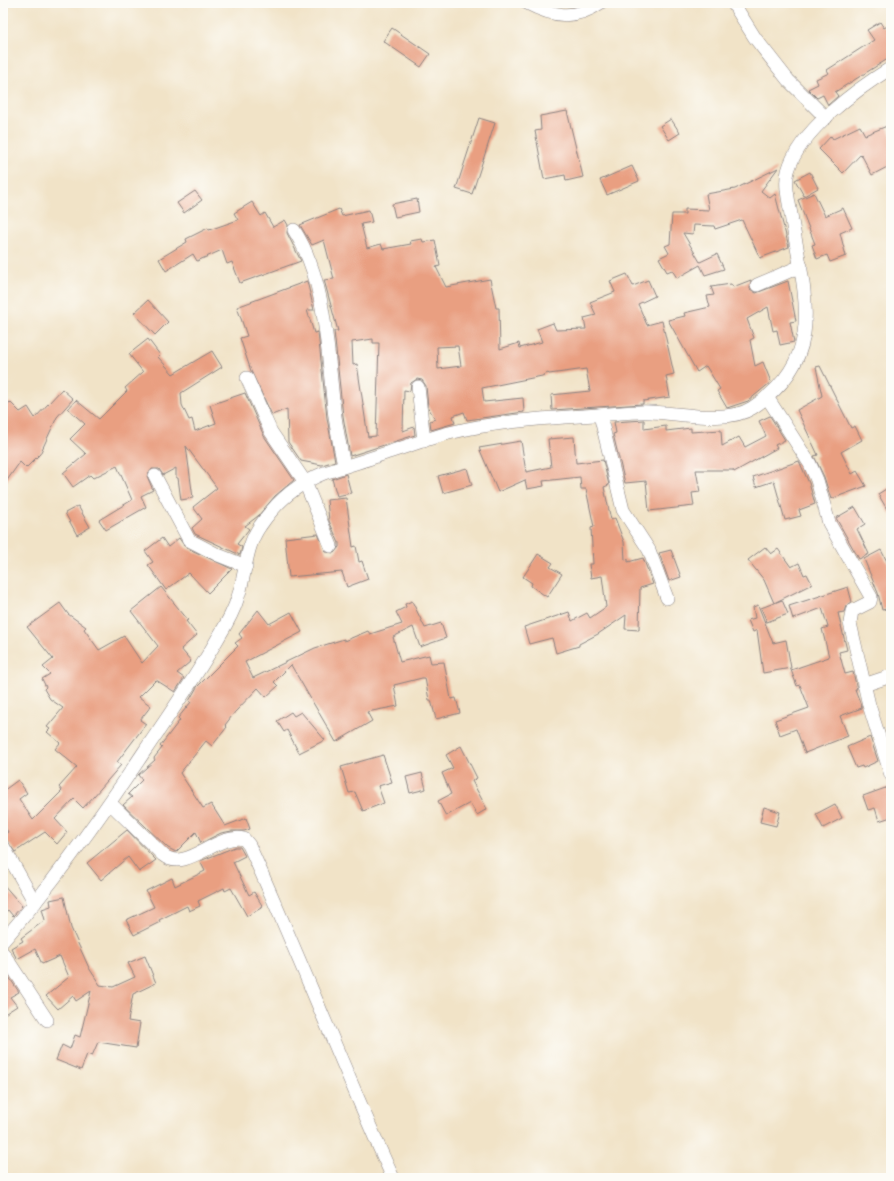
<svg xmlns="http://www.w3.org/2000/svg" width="894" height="1181" font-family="'Comic Neue',sans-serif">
	<rect width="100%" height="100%" fill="#fdfcf7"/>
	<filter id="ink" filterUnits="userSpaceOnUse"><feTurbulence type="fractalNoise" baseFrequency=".025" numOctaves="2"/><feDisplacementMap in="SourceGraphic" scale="8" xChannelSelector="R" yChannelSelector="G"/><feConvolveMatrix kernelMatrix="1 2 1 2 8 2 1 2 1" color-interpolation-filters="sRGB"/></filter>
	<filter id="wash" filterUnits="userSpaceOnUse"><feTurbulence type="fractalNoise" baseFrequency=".012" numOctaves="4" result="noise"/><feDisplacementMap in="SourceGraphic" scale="16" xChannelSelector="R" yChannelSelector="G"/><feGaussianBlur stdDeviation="0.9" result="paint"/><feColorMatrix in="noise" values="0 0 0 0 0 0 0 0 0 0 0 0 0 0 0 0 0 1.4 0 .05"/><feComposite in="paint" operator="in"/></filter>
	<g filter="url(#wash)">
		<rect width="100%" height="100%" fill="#f1e3c7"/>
		<g id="blocks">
			<g fill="#e99f81" fill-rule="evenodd">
				<polygon points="880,22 884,28 891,24 891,57 835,92 838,96 828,105 823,95 817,98 808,89 818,84 816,79 829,73 827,70 874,40 867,30"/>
				<polygon points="392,28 430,54 421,67 383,41"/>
				<polygon points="567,111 583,177 566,181 565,175 544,179 535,131 541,130 540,116"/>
				<polygon points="479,118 495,123 472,194 456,189"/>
				<polygon points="671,119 680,133 669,140 660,126"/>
				<polygon points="860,126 865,135 887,126 891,135 891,165 872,175 861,154 843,173 819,149 831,136 833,139"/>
				<polygon points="632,166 639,181 607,195 600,180"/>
				<polygon points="778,168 761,191 770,198 775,194 789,247 760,258 742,220 715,229 714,226 694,225 693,234 683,233 700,262 717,254 724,269 705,275 700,265 677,278 672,270 667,272 659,258 669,253 665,246 670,244 672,214 685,214 685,209 709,210 706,194 735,189"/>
				<polygon points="810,172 818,188 804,196 795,180"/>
				<polygon points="195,191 202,200 184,213 177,203"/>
				<polygon points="814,193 825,216 843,208 852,228 840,233 846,256 830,262 827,255 817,259 812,245 815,244 798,200"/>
				<polygon points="417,199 419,212 395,217 392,204"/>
				<polygon points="252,202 261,216 265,213 273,227 285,220 288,225 287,233 301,261 240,283 232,262 227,264 222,250 197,261 193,254 166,271 159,259 187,242 186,239 208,228 209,230 238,220 234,213"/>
				<path d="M339,209l3,7 27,-6 3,12 -11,2 6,24 14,-4 2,5 28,-5 -1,-3 12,-2 1,3 12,-2 5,26 -4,1 10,20 44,-8 6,29h3l1,41 19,-6 1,5 22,-6 -5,-13 16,-6 3,7 30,-1 -2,-11 12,-3 -6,-13 25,-10 -5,-11 17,-7 6,12 15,-6 7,16 -17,8 9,21 15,-4 12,53 -8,2 4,21 -27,4v3l-91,6 -1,-15 39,-4 -4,-22 -37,5 -1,-1 -6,3 -60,12 2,14 39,-4 1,14 -57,8 -3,-8 -11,4 2,7 -24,7 -1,-9 5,-2 -7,-12 -2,-21 -4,-6 -5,-1 -6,4 -1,8 -6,-1 -1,41 11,-4 1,8 -65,21 -7,-40 -9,-85h4l-14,-51 10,-1 -10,-39 -12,5 -12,-20zM373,339v4h6l-3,93 -8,1 -11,-73 -4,1 -1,-23zM458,346l3,20 -23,3 -1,-22z"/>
				<polygon points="751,280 750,289 756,293 788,281 796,321 790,322 794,342 780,345 777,330 773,331 768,307 747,319 754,338 750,340 755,366 763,362 771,382 748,401 727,408 717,391 720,389 706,366 697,372 668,320 685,316 684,313 710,307 707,296 714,295 711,287 731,284 733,287"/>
				<polygon points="307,281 314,310 307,310 314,333 318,332 327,418 335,461 322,465 301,461 288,442 287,409 272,415 251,371 240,338 247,336 237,307"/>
				<polygon points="148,300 168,322 155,335 134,313"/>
				<polygon points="148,339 160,355 158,357 173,374 212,351 222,367 181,393 182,405 189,420 192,419 195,431 216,423 210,405 245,393 264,436 294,480 275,496 258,516 245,526 249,529 237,544 242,547 240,555 195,534 192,528 202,519 193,507 217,488 186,446 193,498 181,500 178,478 176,478 176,468 163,475 159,469 152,469 147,476 153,490 141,496 146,507 106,530 99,520 132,500 117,466 93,478 90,475 73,487 63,473 86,454 70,439 85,424 68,409 76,400 99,419 127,391 125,388 143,372 129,354"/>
				<polygon points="820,366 851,428 855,426 862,440 841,452 852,474 857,471 866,486 831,499 824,477 814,456 818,455 797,410 822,396 816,367"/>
				<polygon points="62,389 73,399 57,417 40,454 26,468 20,462 3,486 3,408 10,402 20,412 28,407 35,418"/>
				<polygon points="770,416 785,440 775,445 777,448 734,472 733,470 696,470 700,492 692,493 694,506 649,511 646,481 625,483 613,434 616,433 614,422 644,420 644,429 666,426 666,431 691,428 691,432 721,430 722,446 739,437 745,447 766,436 759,421"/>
				<polygon points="574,437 576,463 603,460 609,485 604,487 611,520 615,518 624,542 625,560 628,559 628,562 643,558 653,584 640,588 639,630 625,629 626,615 598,634 579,644 579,646 556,653 552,638 529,644 524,627 569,612 572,621 587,613 590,618 606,607 602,576 591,578 589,564 593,564 591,528 594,527 586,489 581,489 580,477 543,481 544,486 527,489 525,480 498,492 479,448 521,441 526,472 551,467 548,439"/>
				<polygon points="799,461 809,483 815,504 799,510 801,516 785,520 774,481 756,487 753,477"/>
				<polygon points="467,468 472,485 443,493 438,476"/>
				<polygon points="346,474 351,493 337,496 332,479"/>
				<polygon points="891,486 891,516 878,494"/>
				<polygon points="346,498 353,547 356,546 359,562 362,561 368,579 347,587 342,572 289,577 285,538 318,534 326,552 334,553 339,547 339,543 329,521 327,500"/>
				<polygon points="78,506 90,527 77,535 65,513"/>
				<polygon points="855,507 865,524 857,529 869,554 859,559 836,518"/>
				<polygon points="162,538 168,547 179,538 185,547 232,569 208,593 189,573 166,590 148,565 153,562 145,551"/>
				<polygon points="765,547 771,554 778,549 791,567 799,563 804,575 807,574 812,584 774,603 764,580 748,560"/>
				<polygon points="671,550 681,577 669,581 659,553"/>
				<polygon points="881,550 891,569 891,608 882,610 878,593 864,559"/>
				<polygon points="538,554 553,563 550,567 562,574 547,597 531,586 532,583 523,577"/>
				<polygon points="161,587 188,620 186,621 197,635 181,649 191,661 177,673 184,678 175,692 156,680 139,697 151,706 140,720 146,724 117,762 121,765 94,796 83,808 74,799 55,819 67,832 57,844 45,832 15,852 3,835 8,832 3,824 3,791 18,780 27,793 19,799 33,820 62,791 59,787 77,767 55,749 60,743 47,732 50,729 47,727 63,708 50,699 44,689 46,687 42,679 50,674 43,667 53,659 27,627 60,603 68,614 86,627 84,629 99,650 124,636 142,663 158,646 131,611"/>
				<polygon points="848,587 852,602 846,606 844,612 838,613 847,650 839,652 845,674 853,672 857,689 855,689 862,708 840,716 848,736 805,753 796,729 780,735 775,720 809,708 800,685 797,686 791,670 829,657 822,629 828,627 822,608 793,619 789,606"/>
				<polygon points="782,600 788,614 767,622 761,608"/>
				<polygon points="412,601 425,628 441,623 446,638 420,647 413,627 393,637 400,662 429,655 431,663 444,662 451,699 456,698 460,713 436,719 431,700 429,700 425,678 422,678 394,685 398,706 367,712 372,721 336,742 291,665 274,682 278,686 266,697 258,688 235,712 225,725 227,727 212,746 206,741 180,773 203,808 211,804 225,826 246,818 250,829 244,831 232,831 221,833 201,843 196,832 176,852 168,848 123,805 132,797 128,794 142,780 138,775 155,760 154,758 162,748 160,746 180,720 178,718 191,702 189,701 197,687 238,646 235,643 242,638 239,634 258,610 269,624 291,612 302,632 245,662 253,678 315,648 344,639 344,641 368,631 370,634 402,624 396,612 406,607 405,604"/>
				<polygon points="758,605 773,643 786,640 791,668 763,673 757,630 753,632 748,620 755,618 753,607"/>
				<polygon points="291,712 294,716 301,712 325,740 299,753 287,730 284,732 277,721"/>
				<polygon points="870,737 878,761 863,768 862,766 856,768 847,747"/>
				<polygon points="461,746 477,778 472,781 487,809 477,815 470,803 446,816 438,801 451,794 442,773 453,768 446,755"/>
				<polygon points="383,755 392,782 378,786 384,803 363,811 355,792 349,793 341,767"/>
				<polygon points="422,773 426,789 410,793 406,777"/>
				<polygon points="891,786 891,817 879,821 875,808 868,810 863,796"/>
				<polygon points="835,804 842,818 823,828 816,814"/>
				<polygon points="764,807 780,812 776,826 760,822"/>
				<polygon points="127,830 156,860 139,872 128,857 101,880 87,863"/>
				<polygon points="235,847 240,847 245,856 233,862 249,895 254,892 263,907 247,916 231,888 225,891 224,888 198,901 200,906 189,911 187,906 159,920 160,922 134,935 126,920 154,907 146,891 172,878 175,886 205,871 200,861"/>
				<polygon points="3,884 22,906 13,916 8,910 3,914"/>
				<polygon points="64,897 71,928 89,968 100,985 113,987 135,977 128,963 145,956 156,983 133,994 128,1021 140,1023 136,1048 98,1042 92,1056 87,1054 81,1070 56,1060 62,1045 70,1049 75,1035 80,1037 91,991 76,1001 73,996 58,1009 46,996 69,977 60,956 42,964 35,949 17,959 11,948 23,941 21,938 45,920 42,909 51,906 50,900"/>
				<polygon points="3,968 19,992 10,997 17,1006 3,1015"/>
			</g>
		</g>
	</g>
	<g filter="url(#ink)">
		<use href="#blocks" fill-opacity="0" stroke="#8a8281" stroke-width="1"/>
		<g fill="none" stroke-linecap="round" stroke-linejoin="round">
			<g stroke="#8a8281" stroke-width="14">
				<g id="street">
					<path d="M527,3c25,13 47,18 73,0"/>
					<polyline points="733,3 755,38 788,80 826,118"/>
					<path d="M294,230c31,48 33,115 39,170 2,23 7,45 11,66"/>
					<polyline points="757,285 801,266"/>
					<polyline points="247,378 271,432 305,482 331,546"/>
					<polyline points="418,387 424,441"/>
					<polyline points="767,397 810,464 817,480 829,523 871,597 870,602 852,611 850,623 869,705 891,775"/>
					<polyline points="600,415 623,510 649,550 667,598"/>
					<polyline points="155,476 189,540 218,555 246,566"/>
					<polyline points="864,685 891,676"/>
					<path d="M110,803l53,52c23,19 54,-23 81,-16l5,6c50,110 94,223 144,333"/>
					<polyline points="3,846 35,903"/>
					<path d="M3,941c52,-60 97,-123 141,-189 25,-37 52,-75 74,-114 8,-13 16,-27 20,-41 8,-23 7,-50 22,-71 16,-24 37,-42 64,-53 22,-7 43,-13 65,-21 20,-6 40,-14 60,-19 48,-12 99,-15 148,-18 18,-1 36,-4 54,-3 29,1 76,12 101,-4 75,-48 53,-113 40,-187 -2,-16 -8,-34 -4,-50 11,-40 69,-82 103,-103"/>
					<polyline points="3,953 47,1020"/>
				</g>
			</g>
			<use href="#street" stroke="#fff" stroke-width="13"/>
		</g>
	</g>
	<rect width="894" height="1181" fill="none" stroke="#fdfcf7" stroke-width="16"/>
</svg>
